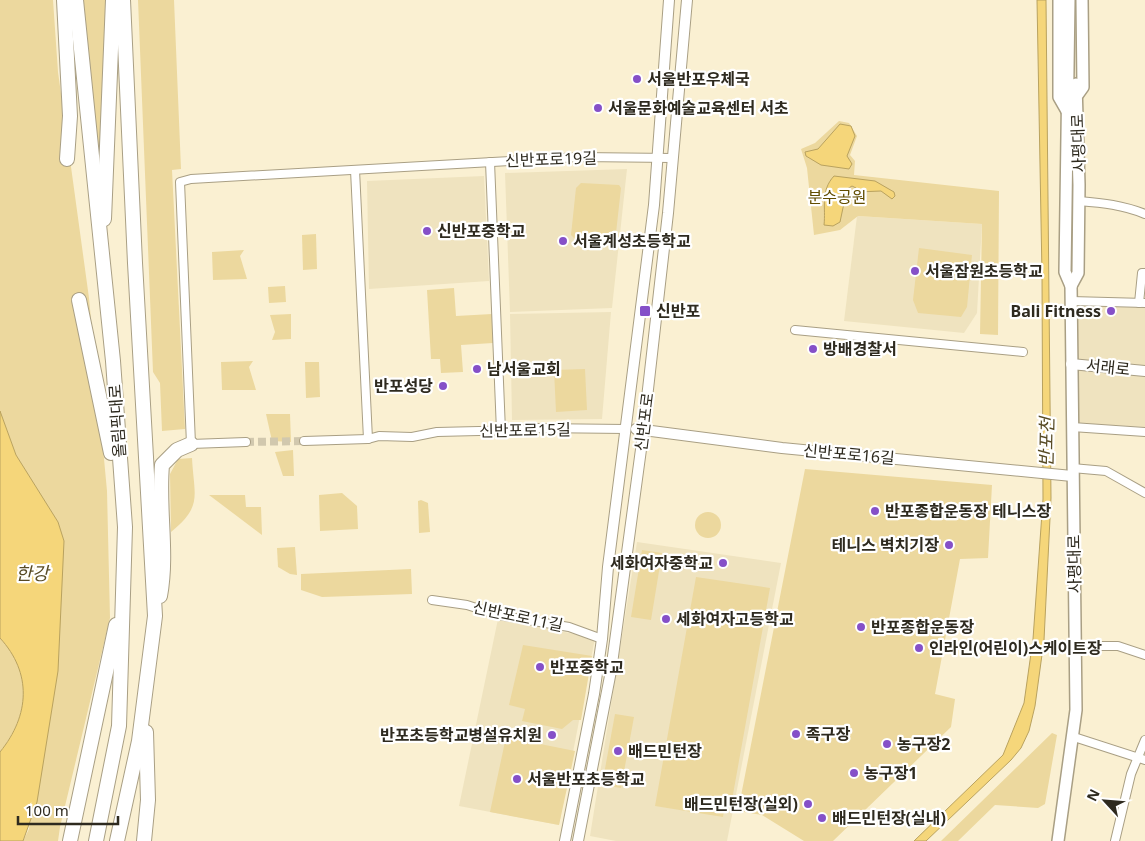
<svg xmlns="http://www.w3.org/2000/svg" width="1145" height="841" font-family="'Noto Sans','Noto Sans KR',sans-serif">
	<rect width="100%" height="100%" fill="#faf0d2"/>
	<g fill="#efe3bf">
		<polygon points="627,169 612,308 510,312 505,173"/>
		<polygon points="484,176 489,281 369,289 367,181"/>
		<polygon points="857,216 982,224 977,313 964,333 844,321"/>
		<polygon points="1077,305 1145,306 1145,427 1077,423"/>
		<polygon points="611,312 602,419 512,420 510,314"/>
		<polygon points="637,542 781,563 727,841 616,841 590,836"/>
		<polygon points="498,619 595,638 559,825 459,806"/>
	</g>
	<g fill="#ecd89e">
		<polygon points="0,0 53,0 58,72 89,298 107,491 110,618 60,827 58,841 23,841 29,829 64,541 58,522 16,455 0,411"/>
		<polygon points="82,0 110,0 102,158 98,158"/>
		<polygon points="138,0 174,0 181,169 172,170 185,429 162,431 160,383 153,372"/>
		<polygon points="839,121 849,123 857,136 850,155 855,161 854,175 999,191 998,335 980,334 982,224 858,216 840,230 814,235 807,168 801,149 815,143"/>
		<polygon points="581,183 619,185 621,188 615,242 611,244 575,239 571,235 576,188"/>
		<polygon points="316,234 317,269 303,270 302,235"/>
		<polygon points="919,248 972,255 967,307 961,317 918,313 913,300"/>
		<polygon points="244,250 240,256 247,279 213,280 212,252"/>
		<polygon points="285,286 286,302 269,303 268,287"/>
		<polygon points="454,288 456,316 492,314 493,343 461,345 463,372 441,373 440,359 431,359 427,290"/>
		<polygon points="291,314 291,339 272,340 275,332 270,315"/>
		<polygon points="253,361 249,367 256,390 222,390 221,362"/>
		<polygon points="305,362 319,362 320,397 306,398"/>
		<polygon points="585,369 587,410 556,412 554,370"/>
		<polygon points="266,414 290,414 291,442 272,441"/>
		<polygon points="293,450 294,476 283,476 275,452"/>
		<path d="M192,458c2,38 11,48 -21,74l-1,-58 8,-15z"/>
		<polygon points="805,469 992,485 988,558 960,559 935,694 955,699 951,727 833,841 804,841 762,815 738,811"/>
		<polygon points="342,493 357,506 358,529 320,531 319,495"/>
		<polygon points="209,495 245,495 246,507 261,507 262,535"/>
		<polygon points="421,500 428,503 430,532 419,533 418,501"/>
		<circle cx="708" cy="525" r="13"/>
		<polygon points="295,547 297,575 290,574 278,567 277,548"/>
		<polygon points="642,550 662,553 651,620 631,617"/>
		<polygon points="411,569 412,594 322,597 301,590 301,574"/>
		<polygon points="696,577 770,588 732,800 726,798 723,817 655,806"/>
		<path d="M0,638c34,37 29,76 0,114z"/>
		<polygon points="523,645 592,656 581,720 573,720 562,729 522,721 525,709 509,705"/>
		<polygon points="615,714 634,717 621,788 602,785"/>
		<polygon points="1052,733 1057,735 1045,804 1038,808 995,805 958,841 941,841"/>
		<polygon points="506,737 575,751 559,825 490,812"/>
	</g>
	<g fill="#f5d67a" stroke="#b9a25f">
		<polygon points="1037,0 1046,0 1051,498 1044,640 1035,706 1029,731 1021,748 1011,760 926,841 914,841 1003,755 1024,703 1033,639 1043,499 1042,275"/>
		<polygon points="840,124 851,126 855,136 847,156 852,164 849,169 821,165 806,156 805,152 818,149"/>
		<path d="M834,176l41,5 19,11 1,4 -3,3 -11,-8 -24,1 -1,-4 -4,-2 -5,3 -7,33 -7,4 -9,-1c2,-17 -4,-34 10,-49z"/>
		<path d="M0,411l16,44 42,67 6,19 -6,130 -21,131 -14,39h-23v-89c30,-37 32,-79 0,-114z"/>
	</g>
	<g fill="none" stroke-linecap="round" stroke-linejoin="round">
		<polyline stroke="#d1c8ae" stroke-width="8" stroke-dasharray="8 4" stroke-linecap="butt" points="246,442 304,441"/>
		<g stroke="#a99f84" stroke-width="10">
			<g id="street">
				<polyline points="490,162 501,431"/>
				<polyline points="355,170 368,439 379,436 412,437 437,432 520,430 536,428 626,429"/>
				<path d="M1079,201c24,2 44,4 66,13"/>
				<polyline points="1071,301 1145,303"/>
				<polyline points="1139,303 1142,273 1145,273"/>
				<polyline points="795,330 1023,352"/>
				<polyline points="1072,427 1145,432"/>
				<polyline points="304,441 368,439"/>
				<polyline points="246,442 191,444 180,182 191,179 580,157 672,158"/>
				<polyline points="1072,468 1106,471 1145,493"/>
				<polyline points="432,600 467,605 498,615 569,627 602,639"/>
				<polyline points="1075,646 1118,646 1145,655"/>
				<polyline points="1074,737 1145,760"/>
				<polyline points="1115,841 1131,774 1145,740"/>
			</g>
		</g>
		<g stroke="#a99f84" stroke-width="12">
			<g id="secondary">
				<polyline points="1071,364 1145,371"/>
				<polyline points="636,429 782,448 1072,476"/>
				<polyline points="565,841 594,694 602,639 608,567 654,205 669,0"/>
				<polyline points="578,841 611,671 642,442 668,213 687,0"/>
			</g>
		</g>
		<g stroke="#a99f84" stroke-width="14">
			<g id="primary">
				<polyline points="1059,0 1059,97 1067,111"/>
				<polyline points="1078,94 1083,87 1082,0"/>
				<polyline points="1071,286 1078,273 1079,185 1076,84"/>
				<polyline points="1058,841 1076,710 1071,286 1065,272 1069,0"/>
			</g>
		</g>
		<g stroke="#a99f84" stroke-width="16">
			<g id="highway">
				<polyline points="64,0 70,116 67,159"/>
				<polyline points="76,0 113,361 125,527 119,726 96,841"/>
				<polyline points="104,219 113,0"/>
				<polyline points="79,300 111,453"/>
				<path d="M160,596c8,-44 -2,-87 2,-131l15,-15 14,-6"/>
				<polyline points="70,841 116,625"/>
				<polyline points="117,841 139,741 155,616 135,263 123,0"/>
				<polyline points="144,841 148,800 146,732"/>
			</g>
		</g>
		<use href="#street" stroke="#fff" stroke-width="8"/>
		<use href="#secondary" stroke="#fff" stroke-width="10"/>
		<use href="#primary" stroke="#fff" stroke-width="11"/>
		<use href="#highway" stroke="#fff" stroke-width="14"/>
	</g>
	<g fill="#8550c8" stroke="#fff" stroke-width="2">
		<circle cx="637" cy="79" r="5"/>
		<circle cx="598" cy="108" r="5"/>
		<circle cx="427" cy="231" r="5"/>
		<circle cx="563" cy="241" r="5"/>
		<circle cx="915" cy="271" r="5"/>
		<rect x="639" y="305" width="12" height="12" rx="2.5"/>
		<circle cx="1111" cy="311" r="5"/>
		<circle cx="813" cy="349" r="5"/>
		<circle cx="477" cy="369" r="5"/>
		<circle cx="443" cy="386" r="5"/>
		<circle cx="875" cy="511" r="5"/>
		<circle cx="949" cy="545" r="5"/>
		<circle cx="723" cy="563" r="5"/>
		<circle cx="666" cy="619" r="5"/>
		<circle cx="861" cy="627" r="5"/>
		<circle cx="919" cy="648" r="5"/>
		<circle cx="540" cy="667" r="5"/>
		<circle cx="796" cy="734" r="5"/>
		<circle cx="552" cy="735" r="5"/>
		<circle cx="887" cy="744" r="5"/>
		<circle cx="618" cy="751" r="5"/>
		<circle cx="854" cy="773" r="5"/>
		<circle cx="517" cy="779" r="5"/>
		<circle cx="808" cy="804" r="5"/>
		<circle cx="822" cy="818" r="5"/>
	</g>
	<g text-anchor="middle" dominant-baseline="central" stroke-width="4.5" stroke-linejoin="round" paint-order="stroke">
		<g font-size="16" font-weight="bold" fill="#2e2a1f" stroke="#fff" text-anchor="start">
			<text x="647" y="79">서울반포우체국</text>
			<text x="608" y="108">서울문화예술교육센터 서초</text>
			<text x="437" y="231">신반포중학교</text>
			<text x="573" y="241">서울계성초등학교</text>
			<text x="925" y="271">서울잠원초등학교</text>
			<text x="656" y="311">신반포</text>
			<text x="1101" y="311" text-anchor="end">Bali Fitness</text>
			<text x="823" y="349">방배경찰서</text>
			<text x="487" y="369">남서울교회</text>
			<text x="433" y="386" text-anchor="end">반포성당</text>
			<text x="885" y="511">반포종합운동장 테니스장</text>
			<text x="939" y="545" text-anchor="end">테니스 벽치기장</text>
			<text x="713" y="563" text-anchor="end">세화여자중학교</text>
			<text x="676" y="619">세화여자고등학교</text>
			<text x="871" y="627">반포종합운동장</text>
			<text x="929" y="648">인라인(어린이)스케이트장</text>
			<text x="550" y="667">반포중학교</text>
			<text x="806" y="734">족구장</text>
			<text x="542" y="735" text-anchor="end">반포초등학교병설유치원</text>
			<text x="897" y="744">농구장2</text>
			<text x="628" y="751">배드민턴장</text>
			<text x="864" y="773">농구장1</text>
			<text x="527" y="779">서울반포초등학교</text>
			<text x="798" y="804" text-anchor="end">배드민턴장(실외)</text>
			<text x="832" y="818">배드민턴장(실내)</text>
		</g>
		<g font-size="16" fill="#2e2a1f" stroke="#fff">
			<text transform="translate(1078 143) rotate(-92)">사평대로</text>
			<text transform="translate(551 159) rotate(-2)">신반포로19길</text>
			<text transform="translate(1108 367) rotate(6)">서래로</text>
			<text transform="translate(117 421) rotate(-94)">올림픽대로</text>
			<text transform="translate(644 422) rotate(-83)">신반포로</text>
			<text transform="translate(525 430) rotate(-1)">신반포로15길</text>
			<text transform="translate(849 454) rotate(5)">신반포로16길</text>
			<text transform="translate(1074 564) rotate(-91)">사평대로</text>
			<text transform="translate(518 616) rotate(12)">신반포로11길</text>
		</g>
		<g font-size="16" fill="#624d00" stroke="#fff">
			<text x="837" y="197">분수공원</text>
		</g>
		<g font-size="18" font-style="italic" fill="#574a24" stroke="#fff">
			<text transform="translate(1046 442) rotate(-89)">반포천</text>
			<text x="32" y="573">한강</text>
		</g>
	</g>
	<g transform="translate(1105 801) rotate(296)" stroke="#ffffff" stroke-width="4" paint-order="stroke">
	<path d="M0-4L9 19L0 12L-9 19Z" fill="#2e2a1f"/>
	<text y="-8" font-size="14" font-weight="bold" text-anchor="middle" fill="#2e2a1f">N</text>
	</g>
	<path d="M18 816v8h100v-8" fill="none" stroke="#2e2a1f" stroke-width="2.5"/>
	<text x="25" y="816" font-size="15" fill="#2e2a1f" stroke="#ffffff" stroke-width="4" paint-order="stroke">100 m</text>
</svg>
